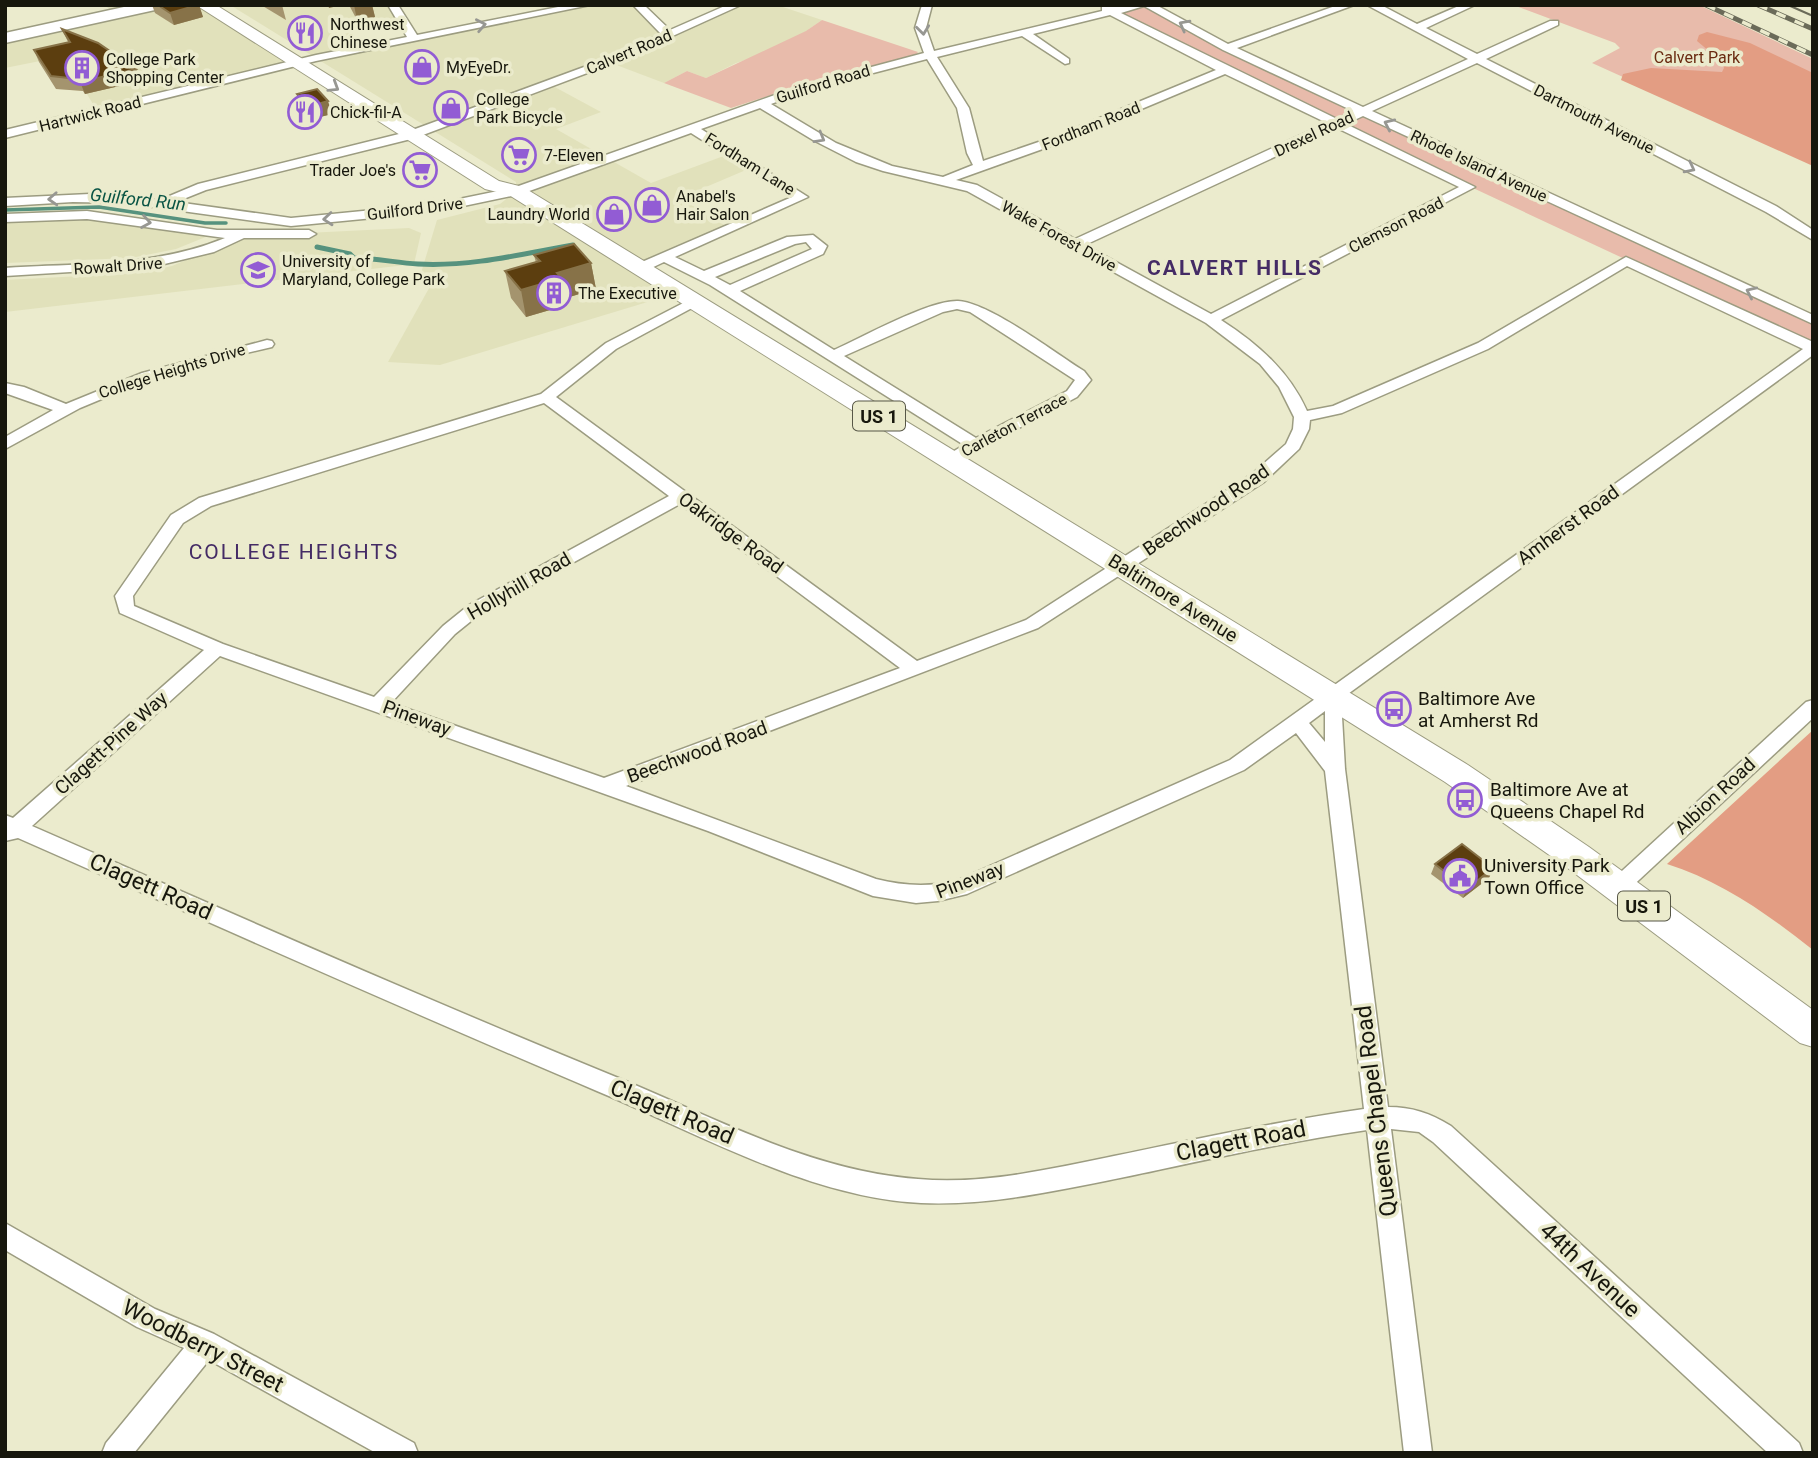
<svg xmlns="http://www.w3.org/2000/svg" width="1818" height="1458" font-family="Roboto,sans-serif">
	<rect width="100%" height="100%" fill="#ebebcd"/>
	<g fill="#e1e1bb">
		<polygon points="104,5 204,5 296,63 98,112 85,91 57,89 40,61 5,68 5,38 115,13"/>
		<polygon points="230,5 393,5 401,18 349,27 363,49 585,5 638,5 669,36 551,85 601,112 556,129 651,183 729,154 753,167 680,198 731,229 641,268 674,294 440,365 388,362 438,272 421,273 437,220 500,204 516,191 516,182"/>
		<polygon points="743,5 777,5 822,20 809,29 818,37 736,63 706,78 687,71 664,83 611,63"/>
		<polygon points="96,219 213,234 176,249 131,258 5,263 5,222"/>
		<polygon points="409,228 421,233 414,264 5,312 5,280 139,273 172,266 242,236"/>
	</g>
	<g fill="#e8bbab">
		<polygon points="1100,5 1144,5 1185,28 1813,320 1813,347 1336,124 1165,41"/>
		<polygon points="1513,5 1699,5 1813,59 1813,163 1592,63 1620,48 1615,43"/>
		<polygon points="822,20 918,52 915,56 820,79 731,108 664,83 687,71 706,78 806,31"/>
	</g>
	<g fill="#e39d83">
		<polygon points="1707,32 1750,43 1813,73 1813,166 1621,80 1623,74 1651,68 1722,72 1724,68 1722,62 1697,41 1699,35"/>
		<path d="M1813,730v220c-44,-35 -92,-69 -146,-86z"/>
	</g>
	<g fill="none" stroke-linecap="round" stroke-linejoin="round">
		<polyline stroke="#56927e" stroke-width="3.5" points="5,210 99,207 205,223 226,223"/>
		<path stroke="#56927e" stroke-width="5" d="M317,247l33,7 4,4c22,0 43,5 64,6 52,3 104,-10 155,-19"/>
		<g stroke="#9c9c81" stroke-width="3">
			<g id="street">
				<polygon points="388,5 398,5 417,35 568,5 590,5 316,61 5,138 5,130 316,55 407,37"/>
				<path d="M633,5h11l26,25 57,-25h14l-130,59 -196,74 -209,52 -30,12 115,16 144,-14 78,-16 287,-102 124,-33 -9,-25 7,-23h10l-6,23 8,23 168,-40v-4l54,-2 72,39 110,-39h16l-117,43 126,59 105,-48 -101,-54h14l36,19 44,-19h14l-49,23 51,26 73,-33h8v4l-72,34 290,147 37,24v10l-47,-28 -289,-149 -105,48 441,204v9l-450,-208 -17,8 129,63 -254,133c37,24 68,51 86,91l26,-5 145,-63 148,-86 187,85v13l-472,344 4,70 43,338c24,0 42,6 63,19l348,317 4,10h-35l-335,-311 -14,-10 -28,-3 41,324h-28l-37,-323c-83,12 -165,31 -247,48 -65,13 -132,28 -199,25 -111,-5 -223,-70 -324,-112 -194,-82 -386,-168 -579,-253l-13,3v-26l8,3 191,-168 -84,-37 -5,-17 56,-81 28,-17 342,-104 65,-51 85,-44h10l2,3 -87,47 -60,48 361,264 109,-41 226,-146 34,-30 7,-15 1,-12 -15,-30 -19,-23 -54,-41 -239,-132 -84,-20 -27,-9 -43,-22 -53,-32 -59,21 107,68 -133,60 29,14 83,-34 26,-2 14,11 -4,8 -83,37 94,59c29,-13 95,-50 124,-49 32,2 97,52 126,70l7,9 -14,17 -122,65h-12l-2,-3 23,-14 -254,-160 -46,-23 -19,9h-10v-6l157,-68 -101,-64 -170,61 -86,18 -144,14 -167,-23 -51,-1 -68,4v-8l85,-4 70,6 38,-16 209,-52 196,-72 58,-26zM1144,6l79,44 130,61 -16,8 -216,-106zM1110,15l106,55 -160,66 -73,25 -14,-53 -32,-51 85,-21 43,28 4,-1v-4l-36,-25zM927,59l30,49 10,45 6,12 -30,12 -51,-11 -56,-23 -65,-39 37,-14zM1225,74l102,49 -252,116 -98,-54 -21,-5 109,-39zM1337,128l122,59 -248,127 -126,-69zM806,242l6,7 -82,36 -15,-8 80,-33zM1627,266l176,83 -573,411 -274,121c-27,6 -53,5 -80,-2l-250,-93 412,-158 226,-146 35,-33 10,-20 1,-9 32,-7 146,-64zM957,309l13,3 105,68 -8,11 -91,47 -132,-82 99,-44zM544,403l125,93 -200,109 -26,21 -69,71 -151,-53 -89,-38 -1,-10 50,-73 28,-17zM680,504l220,164 -296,110 -213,-75 64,-69 26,-21zM220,656l488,175 165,65 43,7 22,-2 29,-7 277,-124 52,-37 29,38 39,338c-84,12 -167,30 -250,47 -64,13 -131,29 -196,23 -109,-8 -208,-64 -307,-104 -195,-80 -387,-165 -579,-249zM1325,711v31l-16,-19z"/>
				<path d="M87,211l130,19h92l7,4 -7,4h-65l-30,14 -62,15 -147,9v-8c75,-5 150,-1 220,-30l-138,-19 -82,3v-8z"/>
				<polygon points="267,340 272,341 274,344 272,347 229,357 128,388 80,408 5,449 5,437 53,410 5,393 5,383 24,387 66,404 142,373"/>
				<polygon points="1813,700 1813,718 1625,893 1618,896 1611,893 1607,887 1611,881 1806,702"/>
				<polygon points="5,1223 155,1309 214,1334 414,1443 418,1453 376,1453 209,1360 134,1453 102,1453 106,1443 184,1348 137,1327 5,1250"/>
			</g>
		</g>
		<g stroke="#9c9c81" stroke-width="3">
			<polygon id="secondary" points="133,5 162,5 155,10 5,43 5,33"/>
		</g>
		<g stroke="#9c9c81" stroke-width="2">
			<polygon id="primary" points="196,5 216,5 499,181 523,187 1468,765 1589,847 1813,1010 1813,1047 1800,1043 1565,866 1445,782 509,195 485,189"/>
		</g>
		<use href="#street" fill="#fff" fill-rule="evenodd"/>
		<use href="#secondary" fill="#fff" fill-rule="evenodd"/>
		<use href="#primary" fill="#fff" fill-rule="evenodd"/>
		<polyline stroke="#6b6b59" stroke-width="2" points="1788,5 1813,16"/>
		<g stroke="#6b6b59" stroke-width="5">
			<g id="rail">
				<polyline points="1706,5 1813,55"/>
				<polyline points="1758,5 1813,29"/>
			</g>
		</g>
		<use href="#rail" stroke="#ebebcd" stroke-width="3.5" stroke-dasharray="10" stroke-linecap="butt"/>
	</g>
	<g fill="#a4946e">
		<polygon points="152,5 199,5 203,17 174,25 155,13"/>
		<polygon points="261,5 282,5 286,20"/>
		<polygon points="349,5 372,5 375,17 357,20"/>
		<polygon points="62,29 141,81 85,94 83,91 56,89 39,62 34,50 68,42"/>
		<polygon points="297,94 332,114 312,119 301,107"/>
		<polygon points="534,255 591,263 596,289 566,298 567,305 526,317 511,298 505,271 536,263"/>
		<polygon points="1435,864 1493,868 1489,878 1463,898 1431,874"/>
	</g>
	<g fill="#877248">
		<polygon points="199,5 203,17 174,25 170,13"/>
		<polygon points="328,5 342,5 329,8"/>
		<polygon points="354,5 372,5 375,17 357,20"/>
		<polygon points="136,69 141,81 85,94 80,82"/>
		<polygon points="328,101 332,114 312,119 308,107"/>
		<polygon points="591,263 596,289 566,298 567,305 526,317 521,290 557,273"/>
		<polygon points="1493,868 1489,878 1463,898 1467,889"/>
	</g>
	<g fill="#5c3e0f" stroke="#877248" stroke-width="2">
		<polygon points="158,5 198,5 170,13"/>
		<polygon points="62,29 98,43 136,69 80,82 78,79 51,76 34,50 70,42"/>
		<polygon points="317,89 328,101 308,107 297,94"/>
		<polygon points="574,244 591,263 557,273 562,278 521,290 505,271 540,261 534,255"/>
		<polygon points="1462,844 1493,868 1467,889 1435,864"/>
	</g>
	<defs><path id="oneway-chevron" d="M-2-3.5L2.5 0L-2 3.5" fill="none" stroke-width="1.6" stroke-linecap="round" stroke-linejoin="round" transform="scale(1.75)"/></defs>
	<g stroke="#979792">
		<use href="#oneway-chevron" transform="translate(481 25) rotate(-11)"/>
		<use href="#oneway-chevron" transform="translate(1184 25) rotate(-152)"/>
		<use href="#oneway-chevron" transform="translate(923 30) rotate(83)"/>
		<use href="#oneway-chevron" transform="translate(334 87) rotate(32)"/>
		<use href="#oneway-chevron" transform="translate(1389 124) rotate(-155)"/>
		<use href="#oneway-chevron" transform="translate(820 138) rotate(30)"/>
		<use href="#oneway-chevron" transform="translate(1690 168) rotate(27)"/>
		<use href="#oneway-chevron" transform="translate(53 199) rotate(177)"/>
		<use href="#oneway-chevron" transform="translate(328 219) rotate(175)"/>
		<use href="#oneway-chevron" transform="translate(146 222) rotate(9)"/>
		<use href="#oneway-chevron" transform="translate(1751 292) rotate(-155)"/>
	</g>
	<defs>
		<g id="restaurant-ring" transform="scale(1.75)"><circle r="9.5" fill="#ebebcd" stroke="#925cd4" stroke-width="1.5"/><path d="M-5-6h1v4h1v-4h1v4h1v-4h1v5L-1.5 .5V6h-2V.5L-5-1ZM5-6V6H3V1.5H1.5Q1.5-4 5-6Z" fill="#925cd4"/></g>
		<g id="shop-ring" transform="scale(1.75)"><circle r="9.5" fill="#ebebcd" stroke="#925cd4" stroke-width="1.5"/><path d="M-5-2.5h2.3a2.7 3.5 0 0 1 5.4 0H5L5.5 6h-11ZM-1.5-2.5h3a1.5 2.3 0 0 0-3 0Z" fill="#925cd4"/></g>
		<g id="building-ring" transform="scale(1.75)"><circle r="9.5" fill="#ebebcd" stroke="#925cd4" stroke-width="1.5"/><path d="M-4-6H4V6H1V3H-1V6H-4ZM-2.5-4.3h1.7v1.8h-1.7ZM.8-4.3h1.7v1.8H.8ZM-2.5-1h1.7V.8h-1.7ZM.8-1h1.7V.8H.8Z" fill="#925cd4"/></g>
		<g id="supermarket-ring" transform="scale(1.75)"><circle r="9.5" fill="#ebebcd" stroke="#925cd4" stroke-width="1.5"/><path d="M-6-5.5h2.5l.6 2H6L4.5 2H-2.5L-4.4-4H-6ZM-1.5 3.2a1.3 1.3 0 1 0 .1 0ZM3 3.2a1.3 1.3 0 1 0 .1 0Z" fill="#925cd4"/></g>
		<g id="university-ring" transform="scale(1.75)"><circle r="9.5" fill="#ebebcd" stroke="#925cd4" stroke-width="1.5"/><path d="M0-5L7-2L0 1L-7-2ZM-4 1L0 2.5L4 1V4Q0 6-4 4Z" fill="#925cd4"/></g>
		<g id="bus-ring" transform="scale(1.75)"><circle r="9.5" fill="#ebebcd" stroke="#925cd4" stroke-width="1.5"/><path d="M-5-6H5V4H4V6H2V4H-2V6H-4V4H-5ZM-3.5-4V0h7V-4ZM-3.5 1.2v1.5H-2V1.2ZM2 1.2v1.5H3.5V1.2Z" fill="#925cd4"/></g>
		<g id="civic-ring" transform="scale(1.75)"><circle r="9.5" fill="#ebebcd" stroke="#925cd4" stroke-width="1.5"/><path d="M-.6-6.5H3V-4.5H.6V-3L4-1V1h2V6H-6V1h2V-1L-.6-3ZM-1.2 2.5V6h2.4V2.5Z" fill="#925cd4"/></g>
	</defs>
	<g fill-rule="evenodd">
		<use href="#restaurant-ring" x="305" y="33"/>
		<use href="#shop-ring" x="422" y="67"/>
		<use href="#building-ring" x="82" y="68"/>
		<use href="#shop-ring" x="451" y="108"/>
		<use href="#restaurant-ring" x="305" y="112"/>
		<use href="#supermarket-ring" x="519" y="155"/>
		<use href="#supermarket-ring" x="420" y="170"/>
		<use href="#shop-ring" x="652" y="205"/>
		<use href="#shop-ring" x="614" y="214"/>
		<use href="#university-ring" x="258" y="270"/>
		<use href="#building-ring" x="554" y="293"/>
		<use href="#bus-ring" x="1394" y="709"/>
		<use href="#bus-ring" x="1465" y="800"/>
		<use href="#civic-ring" x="1460" y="876"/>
	</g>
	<g text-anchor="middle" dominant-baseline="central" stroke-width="7" stroke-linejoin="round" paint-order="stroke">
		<g font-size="16" fill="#17170d" stroke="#ebebcd" text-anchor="start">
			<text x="330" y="24">Northwest<tspan x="330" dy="18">Chinese</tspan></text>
			<text x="106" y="59">College Park<tspan x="106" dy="18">Shopping Center</tspan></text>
			<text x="446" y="67">MyEyeDr.</text>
			<text x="476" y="99">College<tspan x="476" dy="18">Park Bicycle</tspan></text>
			<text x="330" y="112">Chick-fil-A</text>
			<text x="544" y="155">7-Eleven</text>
			<text x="396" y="170" text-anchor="end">Trader Joe's</text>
			<text x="676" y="196">Anabel's<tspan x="676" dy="18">Hair Salon</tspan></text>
			<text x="590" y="214" text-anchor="end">Laundry World</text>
			<text x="282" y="261">University of<tspan x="282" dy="18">Maryland, College Park</tspan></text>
			<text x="578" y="293">The Executive</text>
		</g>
		<g font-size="16" fill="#17170d" stroke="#ebebcd">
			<text transform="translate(629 52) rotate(-23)">Calvert Road</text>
			<text transform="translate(823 84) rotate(-17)">Guilford Road</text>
			<text transform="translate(90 114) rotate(-14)">Hartwick Road</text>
			<text transform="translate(1594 119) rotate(27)">Dartmouth Avenue</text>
			<text transform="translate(1091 126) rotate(-22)">Fordham Road</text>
			<text transform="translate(1314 134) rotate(-25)">Drexel Road</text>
			<text transform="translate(750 164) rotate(32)">Fordham Lane</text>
			<text transform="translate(1479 166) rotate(25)">Rhode Island Avenue</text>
			<text transform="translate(415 209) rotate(-7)">Guilford Drive</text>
			<text transform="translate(1396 225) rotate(-27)">Clemson Road</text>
			<text transform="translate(1059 236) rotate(29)">Wake Forest Drive</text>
			<text transform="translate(118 266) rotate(-4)">Rowalt Drive</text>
			<text transform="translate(172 371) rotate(-17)">College Heights Drive</text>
			<text transform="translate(1014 425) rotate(-28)">Carleton Terrace</text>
		</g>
		<g font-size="16" fill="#6a2b11" stroke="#ebebcd">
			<text x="1697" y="57">Calvert Park</text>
		</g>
		<g font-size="18" font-style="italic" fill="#095444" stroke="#ebebcd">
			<text transform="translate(138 199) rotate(6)">Guilford Run</text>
		</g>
		<g fill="#ebebcd" stroke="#575747" stroke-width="2">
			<rect x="853" y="401.5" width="52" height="29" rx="5"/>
			<rect x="1618" y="891.5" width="52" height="29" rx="5"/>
		</g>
		<g font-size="18" font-weight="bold" fill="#17170d">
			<text x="879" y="416">US 1</text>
			<text x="1644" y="906">US 1</text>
		</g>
		<g font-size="19" fill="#17170d" stroke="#ebebcd">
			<text transform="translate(1206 510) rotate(-34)">Beechwood Road</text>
			<text transform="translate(1568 525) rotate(-36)">Amherst Road</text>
			<text transform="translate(731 533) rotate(36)">Oakridge Road</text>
			<text transform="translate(519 586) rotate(-30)">Hollyhill Road</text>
			<text transform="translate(1173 598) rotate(32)">Baltimore Avenue</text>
			<text transform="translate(417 718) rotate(20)">Pineway</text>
			<text transform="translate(111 743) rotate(-42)">Clagett-Pine Way</text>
			<text transform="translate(697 752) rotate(-20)">Beechwood Road</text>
			<text transform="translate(1715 796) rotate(-43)">Albion Road</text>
			<text transform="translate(970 880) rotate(-21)">Pineway</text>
		</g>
		<g font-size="19" fill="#17170d" stroke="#ebebcd" text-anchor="start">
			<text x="1418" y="698">Baltimore Ave<tspan x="1418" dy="22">at Amherst Rd</tspan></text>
			<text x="1490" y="789">Baltimore Ave at<tspan x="1490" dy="22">Queens Chapel Rd</tspan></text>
			<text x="1484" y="865">University Park<tspan x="1484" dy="22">Town Office</tspan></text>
		</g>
		<g font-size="21" font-weight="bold" letter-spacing="2" fill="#442b65" stroke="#ebebcd">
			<text x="1235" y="268">CALVERT HILLS</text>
		</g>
		<g font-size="21" letter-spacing="2" fill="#442b65" stroke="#ebebcd">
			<text x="294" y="552">COLLEGE HEIGHTS</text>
		</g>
		<g font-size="23" fill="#17170d" stroke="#ebebcd">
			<text transform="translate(151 887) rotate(24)">Clagett Road</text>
			<text transform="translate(1376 1111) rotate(-97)">Queens Chapel Road</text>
			<text transform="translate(672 1112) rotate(23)">Clagett Road</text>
			<text transform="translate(1241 1141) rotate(-11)">Clagett Road</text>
			<text transform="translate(1590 1270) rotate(43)">44th Avenue</text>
			<text transform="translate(203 1346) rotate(27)">Woodberry Street</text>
		</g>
	</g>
	<rect width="1818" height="1458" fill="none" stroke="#17170d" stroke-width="14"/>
</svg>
